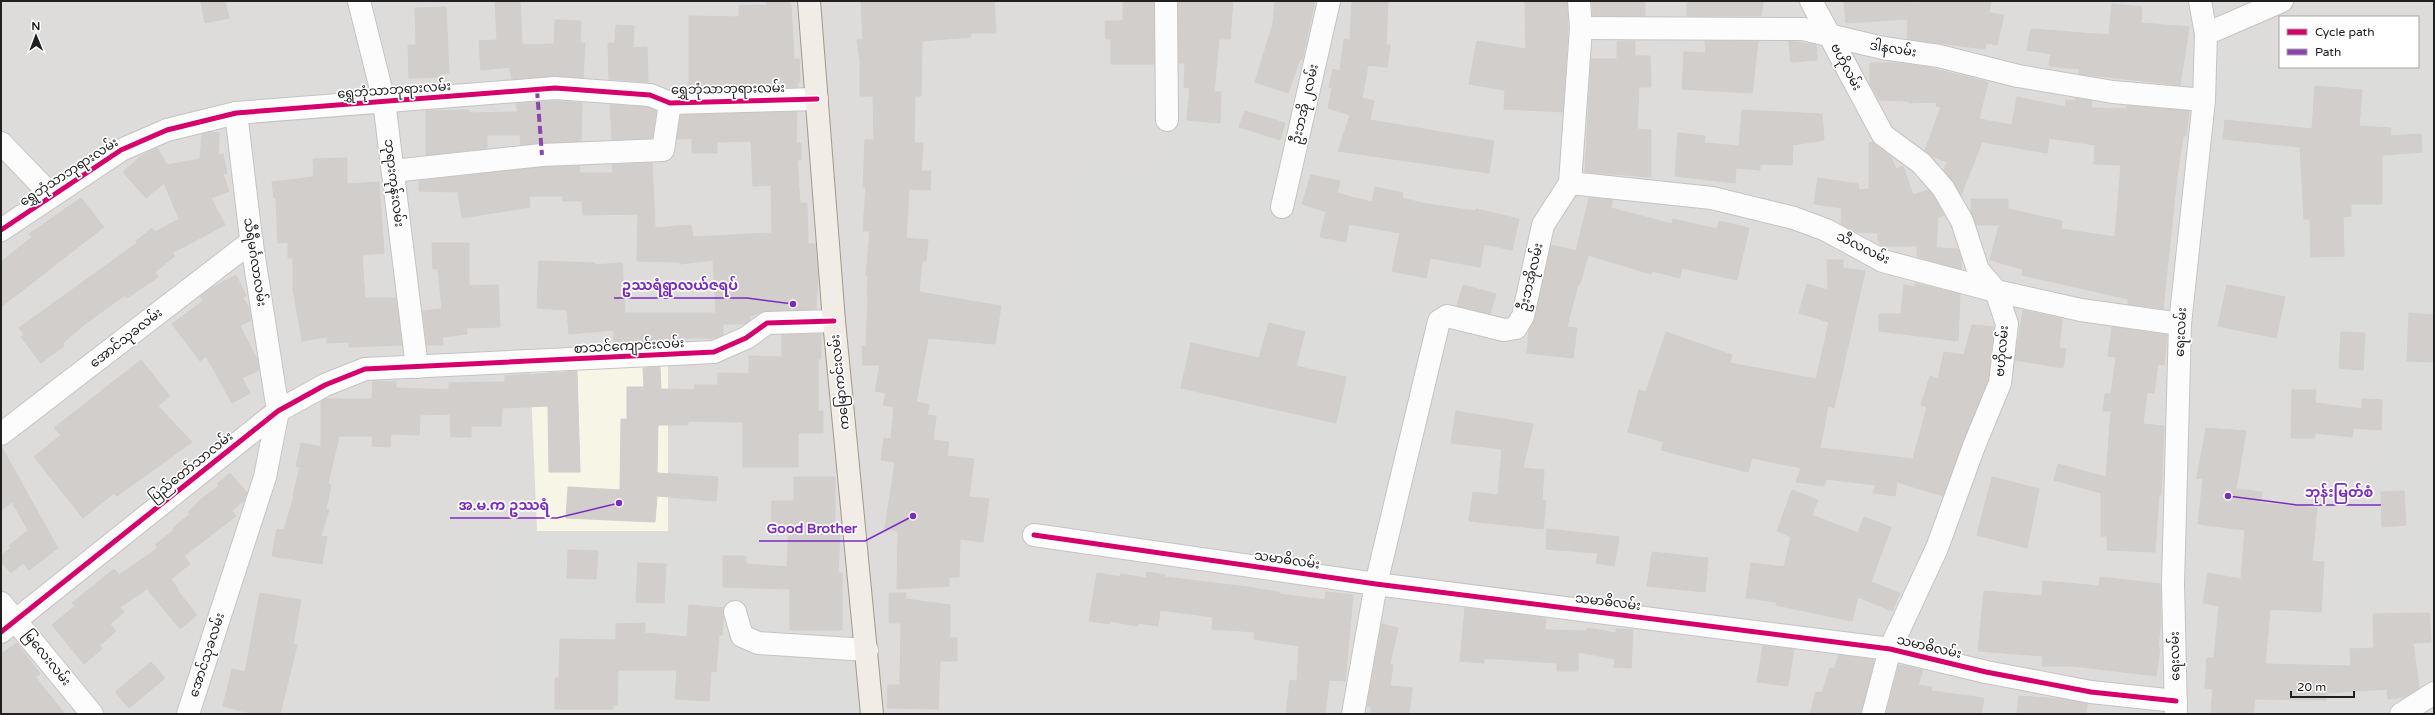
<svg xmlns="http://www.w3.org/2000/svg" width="2435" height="715" font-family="'Varela Round','Noto Sans Myanmar',sans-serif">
	<rect width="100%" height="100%" fill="#eeece9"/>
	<path fill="#dddcda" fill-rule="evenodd" d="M1,1h2433v713h-2433zM2280,17h138v50h-138z"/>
	<polygon fill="#f6f5e6" points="668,362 668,531 537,531 530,365"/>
	<g fill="#dcdcda">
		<polygon points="2212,75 2434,76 2434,595 2351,603 2392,386 2202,381"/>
		<polygon points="1169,100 1313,117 1281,242 1422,307 1372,569 1051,523 1076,164 1162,179"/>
		<polygon points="668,531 752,533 750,651 854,657 861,714 505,714 505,532"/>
	</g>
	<g fill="#d1cecc" stroke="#d1cecb">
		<polygon points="201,1 225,1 229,18 205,23"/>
		<polygon points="495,1 520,1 522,45 554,44 555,20 581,21 580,43 585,43 583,78 554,76 512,79 509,67 481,70 479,41 497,40"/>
		<polygon points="767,1 789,1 791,6 794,59 799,59 800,82 798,82 798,87 689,90 689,16 739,17 739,6 767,5"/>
		<polygon points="861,1 994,1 996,33 970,33 971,37 922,41 921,96 915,96 914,143 923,143 921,171 931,171 930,190 909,189 906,238 928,240 926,261 922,261 919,292 1001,306 995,344 928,338 922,371 916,402 929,405 927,415 936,416 933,440 949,442 947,456 974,459 969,497 989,499 983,542 960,539 959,577 949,577 949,586 897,589 898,531 885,529 895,462 881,460 884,438 891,439 894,407 883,405 886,393 875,391 880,365 863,365 862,346 866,346 868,298 867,297 868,276 866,276 870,231 863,231 866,187 863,187 864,164 865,140 874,140 873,96 860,96 860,61 857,40 863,40"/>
		<polygon points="1123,1 1154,1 1154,64 1111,64 1111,39 1106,39 1105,21 1123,21"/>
		<polygon points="1178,1 1233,1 1230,39 1219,39 1214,92 1221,92 1220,123 1187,120 1190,88 1184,87 1185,63 1179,63"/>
		<polygon points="1275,1 1315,1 1302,60 1300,59 1288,93 1255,82 1273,24"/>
		<polygon points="1352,1 1388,1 1386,45 1390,45 1387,67 1368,65 1362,98 1374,101 1370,120 1494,141 1489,173 1338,151 1350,115 1328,108 1332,88 1329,87 1333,69 1340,71 1344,39 1350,40"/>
		<polygon points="1525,1 1567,1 1568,28 1563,112 1504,109 1505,90 1469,84 1477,41 1526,49"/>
		<polygon points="1592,1 1645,1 1645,16 1593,16"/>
		<polygon points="1687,1 1763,1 1761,16 1687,16"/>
		<polygon points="1844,1 1919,3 1919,1 1991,1 1989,13 2004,15 1997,45 1986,43 1985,49 1907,39 1908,19 1846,23"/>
		<polygon points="2112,4 2142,7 2141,23 2189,27 2180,85 2079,74 2080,69 2049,66 2051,54 2027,50 2031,29 2109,35"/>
		<polygon points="446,7 449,73 441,74 441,77 409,78 408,45 416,45 415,8"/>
		<polygon points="616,25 634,26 633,48 647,47 648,82 609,79 608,43 615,43"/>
		<polygon points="1617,41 1635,41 1635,56 1650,56 1651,87 1639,87 1637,129 1651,130 1651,177 1585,172 1591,59 1617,59"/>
		<polygon points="1705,41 1758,41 1752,93 1682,89 1684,52 1706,53"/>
		<polygon points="1789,41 1816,45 1817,60 1791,62"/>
		<polygon points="1870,63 1898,63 1926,67 1988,82 1979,119 2012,125 2017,97 2065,107 2066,100 2076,101 2076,98 2092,101 2091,108 2127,109 2127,106 2189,111 2186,136 2183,136 2177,177 2163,309 2128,304 2128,299 2022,275 2023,269 1990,260 1999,225 1976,225 1971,212 1971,199 2008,199 2008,209 2062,221 2061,229 2115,237 2121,165 2094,164 2095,145 2049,138 2047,153 1982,142 1961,195 1944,170 1947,162 1931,156 1925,150 1941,107 1936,106 1937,102 1909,103 1909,101 1879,100 1870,84"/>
		<polygon points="2315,86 2362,90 2359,126 2391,128 2390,136 2421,134 2422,152 2382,155 2382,204 2351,204 2351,216 2343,217 2344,256 2311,257 2310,219 2304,219 2300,147 2223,139 2225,120 2312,129"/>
		<polygon points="555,101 582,103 581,141 521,145 520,135 487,135 487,148 426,155 426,111 469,110 469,113 518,112 516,104"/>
		<polygon points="610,105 647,107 656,111 652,138 612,140"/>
		<polygon points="1742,110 1822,114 1824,140 1793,145 1792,165 1760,164 1760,170 1736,168 1735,183 1675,176 1678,133 1705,136 1704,143 1739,146"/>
		<polygon points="1245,111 1285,123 1280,140 1239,127"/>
		<polygon points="797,112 796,143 801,143 801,160 797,160 800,203 807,203 808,244 815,244 818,275 816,309 766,311 750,316 750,320 745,324 723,324 723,335 716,338 681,338 681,341 614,344 614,330 569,334 567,310 537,308 539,261 595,263 595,265 622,263 625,313 716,313 713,260 680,264 680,262 637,261 638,214 583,215 582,201 563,201 563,196 529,196 530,207 462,218 458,192 419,191 419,181 543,167 580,166 579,173 613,173 612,165 652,163 655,228 691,225 693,237 772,233 771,185 753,186 751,141 717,142 717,153 692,153 692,138 677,139 681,115"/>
		<polygon points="210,132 219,133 218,155 223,154 227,173 223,174 229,191 211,198 225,225 172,253 175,256 155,272 158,277 127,298 125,295 85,324 63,343 64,346 41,363 21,337 24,335 19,328 137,243 136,241 152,228 155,232 179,219 164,183 146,198 123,172 141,156 157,148 167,165 200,159 202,134"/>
		<polygon points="1873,142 1891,157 1896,169 1903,166 1913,195 1928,190 1933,195 1944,215 1938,217 1936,248 1958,249 1961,258 1961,269 1917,257 1917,246 1882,246 1878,240 1878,233 1856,232 1841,224 1842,208 1814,204 1818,178 1858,184 1859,190 1869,189 1869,143"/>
		<polygon points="347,158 347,184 379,182 384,253 362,255 365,298 396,298 402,345 349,347 349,342 327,343 327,337 302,341 293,288 293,258 288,258 288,242 278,243 276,197 274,198 272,182 314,177 313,159"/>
		<polygon points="1311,175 1340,181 1337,193 1355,198 1372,202 1375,187 1403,193 1402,198 1427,204 1476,211 1476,209 1519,219 1512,250 1484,244 1480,267 1430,258 1426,278 1392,271 1400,233 1349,224 1346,242 1320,237 1326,212 1302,204"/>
		<polygon points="81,198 104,227 1,307 1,262 32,237 29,234"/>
		<polygon points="1589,198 1612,200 1611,208 1672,224 1673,219 1717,229 1719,221 1749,228 1737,280 1682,268 1680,278 1652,271 1651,274 1588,255 1580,284 1578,284 1567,327 1577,328 1573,358 1527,353 1529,330 1535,319 1551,245 1576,251"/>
		<polygon points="432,243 469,243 469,286 498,285 500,327 466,328 467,334 442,337 443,345 427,345 423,311 442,309 438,269 433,269"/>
		<polygon points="1827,260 1843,260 1843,268 1865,271 1834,408 1828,406 1820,448 1913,459 1927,407 1921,405 1930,376 1938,379 1944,352 1964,355 1972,325 1994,327 1988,380 1943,496 1897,482 1895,496 1873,493 1876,485 1826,479 1824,486 1796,482 1801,468 1752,458 1748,472 1661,450 1664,442 1628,432 1639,390 1646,392 1666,332 1732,355 1730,363 1816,379 1829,322 1799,313 1807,284 1828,290"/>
		<polygon points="236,275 246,296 243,298 249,308 251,320 240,326 257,359 259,370 242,378 250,393 232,403 206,356 200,361 172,324 203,301 200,296 213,287"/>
		<polygon points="1915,283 1960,294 1958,341 1879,331 1879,314 1901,314 1904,285 1915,287"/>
		<polygon points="1463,285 1496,294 1490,314 1457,306"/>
		<polygon points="2227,285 2285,297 2276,338 2218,326"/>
		<polygon points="2023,310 2062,319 2059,348 2066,349 2063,368 2015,360"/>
		<polygon points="2409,313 2434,315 2434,362 2407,361"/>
		<polygon points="1269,323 1305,332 1296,366 1346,377 1336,423 1181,388 1191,343 1259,358"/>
		<polygon points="2112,327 2167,335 2164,365 2158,364 2154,393 2147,392 2143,424 2164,426 2161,495 2159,495 2155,552 2107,550 2107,536 2101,536 2101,493 2054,480 2058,464 2106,477 2111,411 2103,411 2105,394 2111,394 2116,357 2108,356"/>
		<polygon points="2341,332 2365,333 2363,370 2339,368"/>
		<polygon points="821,334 821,359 818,359 818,411 823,411 823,433 798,433 798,467 743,467 743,422 688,421 688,425 658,425 657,473 718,477 716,501 657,496 655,522 566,518 568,487 620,490 621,419 627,419 627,387 644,387 643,368 660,367 661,389 695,390 695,385 718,385 718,373 749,374 749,356 782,357 782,335"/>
		<polygon points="141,360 170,396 158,406 192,442 117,496 114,493 83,518 34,457 61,435 54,428"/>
		<polygon points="577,371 580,472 549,472 548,406 502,408 501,426 471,426 471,437 451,437 450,414 420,415 419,435 391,434 390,447 372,446 373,436 339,436 328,484 331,485 326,509 329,510 321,536 327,537 322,564 272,556 277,529 284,530 294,496 293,495 300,467 296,466 301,443 321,447 321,402 325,399 372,399 373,381 396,382 396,388 449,390 449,383 505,382 505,376"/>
		<polygon points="2292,390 2316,390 2315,403 2362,409 2362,399 2382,400 2381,430 2353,428 2352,437 2315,433 2315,438 2291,438"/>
		<polygon points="1456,411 1533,424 1523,468 1544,470 1542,500 1546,501 1543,529 1469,521 1473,492 1498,495 1502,449 1451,443"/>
		<polygon points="2206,428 2246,431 2236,489 2262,492 2260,503 2317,508 2312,561 2324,562 2321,612 2270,609 2265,664 2351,666 2350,649 2374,648 2373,614 2429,613 2431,642 2413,643 2419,688 2404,697 2388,699 2387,689 2327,693 2326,700 2255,699 2253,714 2211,714 2213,689 2205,688 2207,658 2214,658 2219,606 2203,603 2208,573 2241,579 2245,530 2198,524 2203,479 2197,478"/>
		<polygon points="1,446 58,548 29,570 23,563 11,573 1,561 1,555 11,548 9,546 28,530 12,502 1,510"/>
		<polygon points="230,473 247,493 244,500 232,511 236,516 184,556 190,564 171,579 178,589 177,590 197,615 180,629 147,589 120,607 124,612 110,624 116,631 100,645 102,649 84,664 52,625 75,606 72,603 114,569 119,575 158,548 155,545 174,530 173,528 190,514 188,512 200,500 219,486 217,484"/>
		<polygon points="794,477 835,477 835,531 840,531 838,573 842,573 842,630 790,630 790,589 723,587 723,556 746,556 746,564 787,567 789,527 771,526 772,501 794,501"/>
		<polygon points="1992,477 2039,489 2027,548 1977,535"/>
		<polygon points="1792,490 1818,500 1812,515 1858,533 1864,517 1891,527 1871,582 1900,593 1892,611 1858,597 1852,621 1776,605 1777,602 1746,598 1751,563 1784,567 1791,537 1777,531"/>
		<polygon points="2404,491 2406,525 2382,527 2381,492"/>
		<polygon points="1547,529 1619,537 1614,566 1596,563 1598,553 1546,549"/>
		<polygon points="568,550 598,551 596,579 567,578"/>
		<polygon points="1652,552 1708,558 1705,592 1647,586"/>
		<polygon points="638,563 666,564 664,603 636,602"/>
		<polygon points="1147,572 1165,575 1165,577 1247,587 1279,592 1279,594 1325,600 1326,592 1353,595 1345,681 1329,680 1325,714 1286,714 1290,680 1297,681 1299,646 1254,639 1255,632 1212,629 1213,617 1160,610 1158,626 1138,623 1137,626 1110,621 1110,624 1089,621 1097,573 1120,577 1121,574 1146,578"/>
		<polygon points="2100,577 2160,584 2161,621 2158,647 2160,648 2156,676 2074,666 2042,666 2043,656 1978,651 1984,591 2042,596 2043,581 2099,586"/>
		<polygon points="260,593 301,600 293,644 297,645 280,714 253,714 223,706 232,669 245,672"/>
		<polygon points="889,593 906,593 905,599 950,605 950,638 957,638 957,661 940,661 938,709 887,708 888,685 900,685 901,623 889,623"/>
		<polygon points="689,605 724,608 722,635 719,635 716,672 711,671 709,701 675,699 677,670 618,670 617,705 613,705 613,709 555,709 555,678 559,678 560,639 616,640 616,624 645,623 645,633 687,637"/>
		<polygon points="1465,608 1546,618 1545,630 1586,631 1587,628 1616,633 1616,629 1633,630 1631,668 1614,667 1615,659 1578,652 1578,671 1557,671 1557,663 1484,658 1484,663 1460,661"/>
		<polygon points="1382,624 1398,628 1390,664 1393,665 1390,686 1412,688 1409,714 1371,714 1371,707 1367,706"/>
		<polygon points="17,643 40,674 35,677 65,714 1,714 1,654"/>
		<polygon points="1763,646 1794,649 1788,686 1757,682"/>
		<polygon points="1839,655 1874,660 1861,714 1810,714 1816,692 1822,693 1830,668 1834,669"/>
		<polygon points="151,662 165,678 129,708 115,692"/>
		<polygon points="1899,665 1923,670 1918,685 1932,687 1931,691 1984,698 1981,714 1886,714"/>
		<polygon points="2019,696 2062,699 2087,704 2086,714 2017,714"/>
	</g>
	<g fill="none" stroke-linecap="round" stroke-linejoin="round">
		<g stroke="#c5c4c3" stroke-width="24">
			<g id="minor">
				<polyline points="359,1 384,101 417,367"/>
				<polyline points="1166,1 1167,120"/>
				<polyline points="1811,1 1883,135 1921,163 1943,188 1962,221 1978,270 1996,291 2007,324 2000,383 1974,446 1937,548 1890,649 1873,714"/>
				<polyline points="2200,1 2206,34"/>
				<polyline points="1581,28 1803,29 1883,48 1939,56 2018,76 2113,92 2204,100"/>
				<polyline points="1,143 52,196"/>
				<polyline points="393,171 542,155 663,150 670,103"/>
				<polyline points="1570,183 1712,198 1794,218 1826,230 1883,261 1996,291 2081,310 2180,324"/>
				<polyline points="1282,207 1329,1"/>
				<polyline points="1,230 121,150 167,130 236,113 555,88 650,95 670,103 817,99"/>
				<polyline points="1,434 252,241"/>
				<polyline points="1034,535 1376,584 1890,649 1986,672 2091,692 2176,701"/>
				<polyline points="1,603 92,714"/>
				<polyline points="735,612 742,636 758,643 867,650"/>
				<polyline points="1,632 278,411 325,385 365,369 714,352 746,338 767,323 834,321"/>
				<polyline points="188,714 265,477 278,411 251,238 236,113"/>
				<polyline points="1353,714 1376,584 1439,321 1447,316 1504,330 1516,328 1523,316 1543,225 1570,183 1581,28 1579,1"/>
				<polyline points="2176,714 2173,584 2180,324 2204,100 2206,34 2282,1"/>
				<polyline points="2401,714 2434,693"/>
			</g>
		</g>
		<g stroke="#a39987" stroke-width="24">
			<polyline id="major" points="809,1 834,321 872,714"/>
		</g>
		<use href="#minor" stroke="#fcfcfc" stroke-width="22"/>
		<use href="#major" stroke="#f1ece6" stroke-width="22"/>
		<polyline stroke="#8e44ad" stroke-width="4" stroke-dasharray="8 4" stroke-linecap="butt" points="537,90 542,155"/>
		<g stroke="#fff" stroke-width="8">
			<g id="cycleway">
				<polyline points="1,230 121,150 167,130 236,113 555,88 650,95 670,103 817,99"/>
				<polyline points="1034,535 1376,584 1890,649 1986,672 2091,692 2176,701"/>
				<polyline points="1,632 278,411 325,385 365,369 714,352 746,338 767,323 834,321"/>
			</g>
		</g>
		<use href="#cycleway" stroke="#d6006c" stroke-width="5"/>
	</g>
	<g text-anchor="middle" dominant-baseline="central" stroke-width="3.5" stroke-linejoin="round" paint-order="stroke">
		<g font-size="13" fill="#202020" stroke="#fff">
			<text transform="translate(1893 49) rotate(9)">ဒါနလမ်း</text>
			<text transform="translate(1846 67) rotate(62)">ဗဟိုလမ်း</text>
			<text transform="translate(728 89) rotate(-1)">ရွှေဘုံသာဘုရားလမ်း</text>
			<text transform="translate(394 90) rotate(-4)">ရွှေဘုံသာဘုရားလမ်း</text>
			<text transform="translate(1305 104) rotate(-77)">ဦးဘအို ၂လမ်း</text>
			<text transform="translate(69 172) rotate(-33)">ရွှေဘုံသာဘုရားလမ်း</text>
			<text transform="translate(394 183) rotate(83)">ဘုရားကုန်းလမ်း</text>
			<text transform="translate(1863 248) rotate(26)">သီလလမ်း</text>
			<text transform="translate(255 262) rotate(81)">သီရီမင်္ဂလာလမ်း</text>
			<text transform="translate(1531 277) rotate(-77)">ဦးဘအိုလမ်း</text>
			<text transform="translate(2181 332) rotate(-87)">ရေးလမ်း</text>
			<text transform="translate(126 338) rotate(-38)">အောင်သုခလမ်း</text>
			<text transform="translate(629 346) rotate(-3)">စာသင်ကျောင်းလမ်း</text>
			<text transform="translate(2002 351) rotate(-85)">ဗဟိုလမ်း</text>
			<text transform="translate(840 382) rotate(-96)">ကမြောကင်းလမ်း</text>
			<text transform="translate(191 467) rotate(-39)">ပြည်တော်သာလမ်း</text>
			<text transform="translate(1287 560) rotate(8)">သမာဓိလမ်း</text>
			<text transform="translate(1608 602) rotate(7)">သမာဓိလမ်း</text>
			<text transform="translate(1929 647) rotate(13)">သမာဓိလမ်း</text>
			<text transform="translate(207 655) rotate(-72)">အောင်သုခလမ်း</text>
			<text transform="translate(2175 656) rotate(-91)">ရေးလမ်း</text>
			<text transform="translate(47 658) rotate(51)">မြလေးလမ်း</text>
		</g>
	</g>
	<path fill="none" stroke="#7b2cbf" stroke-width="1.5" d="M793 304L747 298H614M2228 496L2297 505H2381M619 503L557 518H450M913 516L865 541H759"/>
	<g fill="#7b2cbf" stroke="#fff" stroke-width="1.5">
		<circle cx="793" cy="304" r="4"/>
		<circle cx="2228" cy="496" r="4"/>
		<circle cx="619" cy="503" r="4"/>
		<circle cx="913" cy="516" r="4"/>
	</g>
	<g font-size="14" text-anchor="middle" font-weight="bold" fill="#7b2cbf" stroke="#fff" stroke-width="3.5" stroke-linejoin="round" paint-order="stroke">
		<text x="680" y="290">ဥဿရံရွာလယ်ဇရပ်</text>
		<text x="2339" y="497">ဘုန်းမြတ်စံ</text>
		<text x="504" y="510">အ.မ.က ဥဿရံ</text>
		<text x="812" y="533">Good Brother</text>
	</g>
	<rect width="2435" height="715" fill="none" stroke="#202020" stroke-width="4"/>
	<rect x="2279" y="16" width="140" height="52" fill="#ffffff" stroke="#a6a6a6"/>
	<rect x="2287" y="29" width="20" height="6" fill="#d6006c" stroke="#a6a6a6"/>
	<text x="2315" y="36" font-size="12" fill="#202020">Cycle path</text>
	<rect x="2287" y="49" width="20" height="6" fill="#8e44ad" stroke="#a6a6a6"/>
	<text x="2315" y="56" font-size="12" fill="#202020">Path</text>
	<g transform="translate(36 36) rotate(359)" stroke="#ffffff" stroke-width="3" paint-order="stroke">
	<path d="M0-3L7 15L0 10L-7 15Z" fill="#202020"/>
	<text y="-6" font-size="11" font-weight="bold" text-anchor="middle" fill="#202020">N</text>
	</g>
	<path d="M2291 691v6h63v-6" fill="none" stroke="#202020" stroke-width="2"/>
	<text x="2297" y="691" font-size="12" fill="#202020" stroke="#ffffff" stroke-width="3" paint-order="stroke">20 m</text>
</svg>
